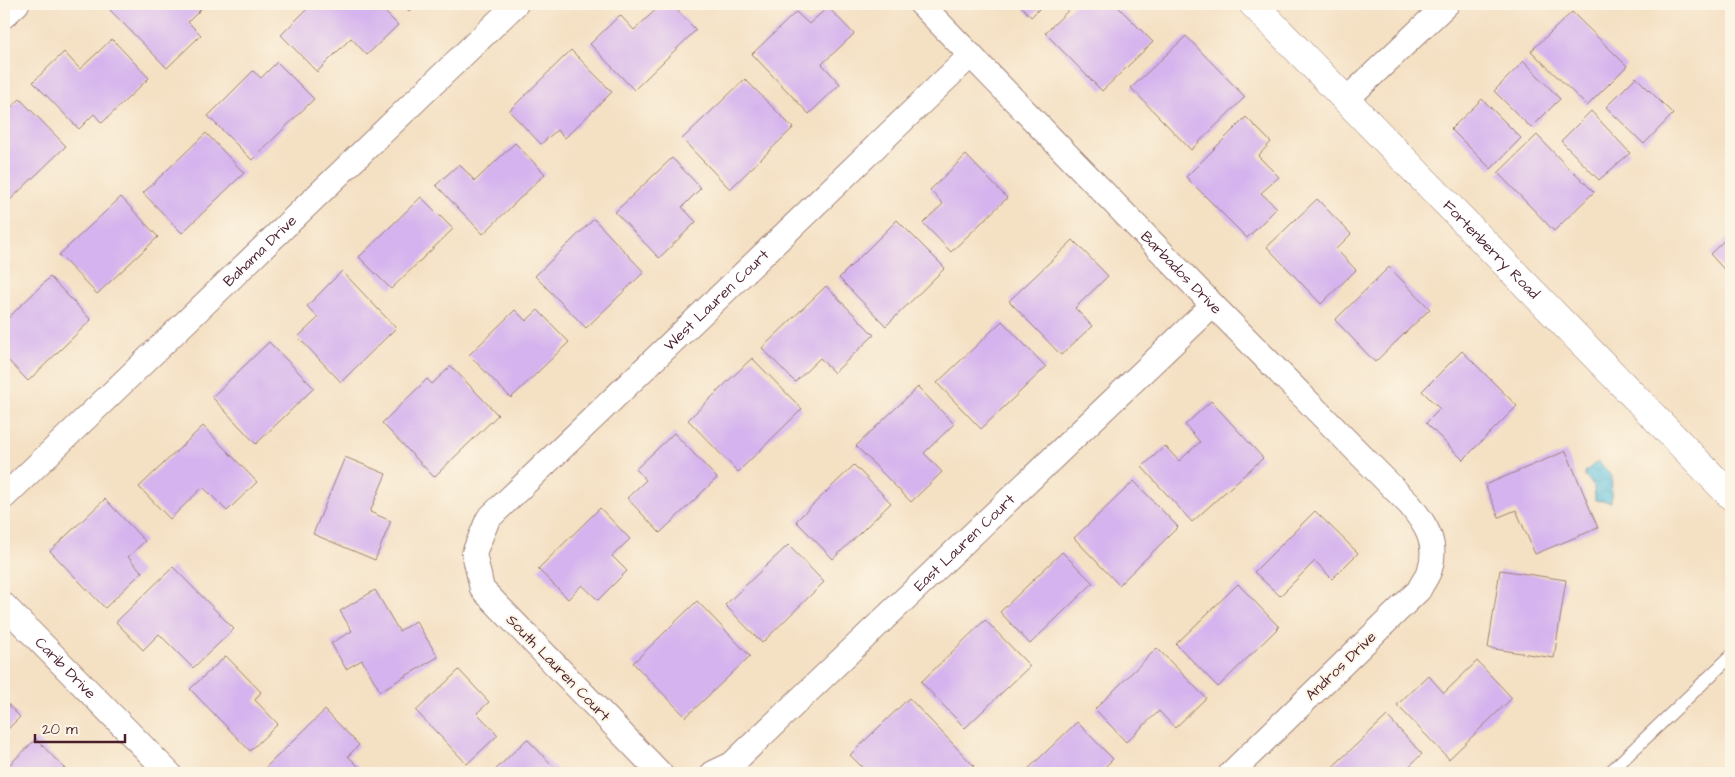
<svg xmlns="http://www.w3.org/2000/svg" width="1735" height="777" font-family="'Architects Daughter',sans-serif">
	<defs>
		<pattern id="water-waves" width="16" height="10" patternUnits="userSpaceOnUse" patternTransform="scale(1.25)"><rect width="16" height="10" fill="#62c4e0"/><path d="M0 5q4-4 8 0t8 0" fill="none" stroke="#57a8c0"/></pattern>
	</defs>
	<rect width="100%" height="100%" fill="#fcf5e5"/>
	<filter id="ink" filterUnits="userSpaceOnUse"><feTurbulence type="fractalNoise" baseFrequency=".02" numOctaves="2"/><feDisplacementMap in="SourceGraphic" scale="10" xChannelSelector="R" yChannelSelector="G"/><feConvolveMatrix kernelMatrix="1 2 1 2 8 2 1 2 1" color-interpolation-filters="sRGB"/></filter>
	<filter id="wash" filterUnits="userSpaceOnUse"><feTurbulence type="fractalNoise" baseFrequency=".0096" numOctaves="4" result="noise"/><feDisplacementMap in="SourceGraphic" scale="20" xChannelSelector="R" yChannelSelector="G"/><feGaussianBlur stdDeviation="1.12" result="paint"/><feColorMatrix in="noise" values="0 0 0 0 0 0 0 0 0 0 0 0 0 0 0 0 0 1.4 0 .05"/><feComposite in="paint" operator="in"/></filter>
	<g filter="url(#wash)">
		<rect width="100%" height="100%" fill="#f4e0c3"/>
		<polygon fill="url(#water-waves)" stroke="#567286" points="1598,461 1612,476 1611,502 1595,500 1594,486 1585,476 1585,472"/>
		<g id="blocks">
			<g fill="#d5b3ee">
				<polygon points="116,4 196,4 201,9 188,22 201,35 167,68 110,10"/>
				<polygon points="312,4 377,4 398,25 367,55 351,38 317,72 281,35"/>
				<polygon points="402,4 416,4 409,11"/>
				<polygon points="662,4 671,4 696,30 634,90 590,44 620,15 634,30"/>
				<polygon points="1019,4 1044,4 1031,17"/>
				<polygon points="1075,4 1115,4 1153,42 1102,91 1045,33"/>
				<polygon points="828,7 854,34 822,64 840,84 809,114 752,54 796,12 809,24"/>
				<polygon points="1572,12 1627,66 1587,106 1531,51"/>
				<polygon points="1186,36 1245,97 1191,150 1131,88"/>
				<polygon points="112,39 149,78 102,123 94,114 79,129 33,82 64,52 80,69"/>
				<polygon points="571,50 612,92 565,138 557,130 541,144 509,111"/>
				<polygon points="1524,61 1560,99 1531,128 1494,91"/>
				<polygon points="277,62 314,99 252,160 208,116 253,71 261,78"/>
				<polygon points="1636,77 1673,114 1644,144 1606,107"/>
				<polygon points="745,79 793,128 730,189 682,139"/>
				<polygon points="20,99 66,146 7,203 4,199 4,114"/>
				<polygon points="1482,99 1521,138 1491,169 1451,129"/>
				<polygon points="1591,111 1630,153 1599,180 1561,141"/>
				<polygon points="1246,117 1271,142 1258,156 1279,177 1261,193 1277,208 1247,238 1186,177"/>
				<polygon points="206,133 244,173 182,233 143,193"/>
				<polygon points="1537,135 1573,173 1574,172 1594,192 1554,231 1498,173"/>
				<polygon points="515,143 545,174 483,234 436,185 459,164 475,181"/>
				<polygon points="966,155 1007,198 951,252 923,223 943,204 930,190"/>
				<polygon points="672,158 701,188 682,207 696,222 659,258 615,212"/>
				<polygon points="121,197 158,237 97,294 59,255"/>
				<polygon points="421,197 453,229 391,289 359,257"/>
				<polygon points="1317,199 1351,234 1336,249 1356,270 1321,304 1267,247"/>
				<polygon points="594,219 644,272 586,328 535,276"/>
				<polygon points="897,220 945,268 886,326 839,278"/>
				<polygon points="1731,234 1731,277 1710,254"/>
				<polygon points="1073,240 1108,276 1075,308 1092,326 1061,355 1009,301"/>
				<polygon points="1389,267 1430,309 1375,362 1335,320"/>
				<polygon points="342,271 396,328 341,382 298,337 318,318 307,306"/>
				<polygon points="50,277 91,320 28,381 4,356 4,322"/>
				<polygon points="826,286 874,335 834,373 820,358 795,382 762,348"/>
				<polygon points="515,310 526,321 538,310 569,342 511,398 469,355"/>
				<polygon points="1002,321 1046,367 981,429 937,383"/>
				<polygon points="269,342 314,388 256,444 212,397"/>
				<polygon points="1462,351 1517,406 1463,460 1426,423 1440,409 1422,391"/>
				<polygon points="752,358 802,409 738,472 688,420"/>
				<polygon points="451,366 498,415 434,477 382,423 427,379 432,384"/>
				<polygon points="918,387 954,424 924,453 942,472 911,502 856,446"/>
				<polygon points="1211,401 1263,458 1192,522 1142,467 1165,446 1179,461 1200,442 1185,425"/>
				<polygon points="203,426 257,482 227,511 203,487 170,519 139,487"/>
				<polygon points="674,433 717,478 660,533 627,498 646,480 636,469"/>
				<polygon points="1566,451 1598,528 1535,554 1516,510 1499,517 1485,485"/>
				<polygon points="345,457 386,474 370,512 391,521 375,560 313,534"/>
				<polygon points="854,465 891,503 833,559 796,521"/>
				<polygon points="1134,481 1178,527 1119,585 1074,538"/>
				<polygon points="105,499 145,541 128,557 142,572 105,608 50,551"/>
				<polygon points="600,508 630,539 612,556 627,571 598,600 582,585 568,599 538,569"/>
				<polygon points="1315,511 1358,553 1332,579 1315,561 1280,596 1254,572"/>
				<polygon points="788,545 824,582 762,643 725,605"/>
				<polygon points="1062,552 1093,583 1030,644 1000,612"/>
				<polygon points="173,567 234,629 193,668 159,634 143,650 116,622"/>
				<polygon points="1500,570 1566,580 1554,658 1488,648"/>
				<polygon points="1238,584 1279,627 1218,687 1176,644"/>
				<polygon points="375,590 399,631 416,621 438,657 380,691 362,660 346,669 331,643 352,631 340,611"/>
				<polygon points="697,601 750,656 686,717 633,663"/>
				<polygon points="985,620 1030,666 965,728 921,682"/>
				<polygon points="1157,648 1206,698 1175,728 1159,711 1126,742 1095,709"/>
				<polygon points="226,656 261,692 255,700 278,724 250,751 190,689"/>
				<polygon points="1477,661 1512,698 1449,759 1397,705 1428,675 1444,693"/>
				<polygon points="459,670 489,702 477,713 498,735 467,764 416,711"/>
				<polygon points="909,698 974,766 966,773 868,773 850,755"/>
				<polygon points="4,700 20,717 4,733"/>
				<polygon points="325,710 359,745 348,756 365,773 260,773"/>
				<polygon points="1387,716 1422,754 1402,773 1326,773"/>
				<polygon points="1077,722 1113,759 1099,773 1024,773"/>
				<polygon points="36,739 69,773 6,773 4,770"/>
				<polygon points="527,739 560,773 492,773"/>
			</g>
		</g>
	</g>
	<g filter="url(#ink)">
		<use href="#blocks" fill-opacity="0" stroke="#9f8077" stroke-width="1"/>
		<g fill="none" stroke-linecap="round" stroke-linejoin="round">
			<g stroke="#9f8077" stroke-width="14">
				<polyline id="lane" points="1609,773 1731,656"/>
			</g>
			<g stroke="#9f8077" stroke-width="26">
				<g id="street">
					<path id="s1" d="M921,4l292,301 197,200c16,20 28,38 20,64 -2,7 -8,14 -11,21l-188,183"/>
					<polyline points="4,16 17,4"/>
					<polyline points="1347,99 1447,4"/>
					<path id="s2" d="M4,497l512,-493"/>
					<path id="s3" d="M4,605l165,168"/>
					<path id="s4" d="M660,773l-178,-184 -8,-36 14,-34 483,-464"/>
					<path id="s5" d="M713,773l19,-9 481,-459"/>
				</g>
			</g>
			<g stroke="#9f8077" stroke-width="29">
				<g id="secondary">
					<path id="s6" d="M1253,4l478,492"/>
				</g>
			</g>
			<use href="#lane" stroke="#fff" stroke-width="12"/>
			<use href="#street" stroke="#fff" stroke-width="24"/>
			<use href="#secondary" stroke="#fff" stroke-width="28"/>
		</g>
	</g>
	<g text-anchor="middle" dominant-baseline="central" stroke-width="4" stroke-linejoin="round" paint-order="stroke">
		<g font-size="15" fill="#4a1f2b" stroke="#fcf5e5">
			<text stroke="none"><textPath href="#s6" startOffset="342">Fortenberry Road</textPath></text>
			<text stroke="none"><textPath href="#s2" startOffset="355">Bahama Drive</textPath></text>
			<text stroke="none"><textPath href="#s1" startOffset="374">Barbados Drive</textPath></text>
			<text stroke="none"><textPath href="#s4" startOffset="646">West Lauren Court</textPath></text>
			<text stroke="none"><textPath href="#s5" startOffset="342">East Lauren Court</textPath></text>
			<text transform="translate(1341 666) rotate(-44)">Andros Drive</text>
			<text stroke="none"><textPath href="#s3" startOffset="88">Carib Drive</textPath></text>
			<text transform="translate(558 668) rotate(46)">South Lauren Court</text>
		</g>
	</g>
	<rect width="1735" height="777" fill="none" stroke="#fcf5e5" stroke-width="20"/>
	<path d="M35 734v8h90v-8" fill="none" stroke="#4a1f2b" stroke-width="2.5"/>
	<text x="42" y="734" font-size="15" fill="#4a1f2b" stroke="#fcf5e5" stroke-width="4" paint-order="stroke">20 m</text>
</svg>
